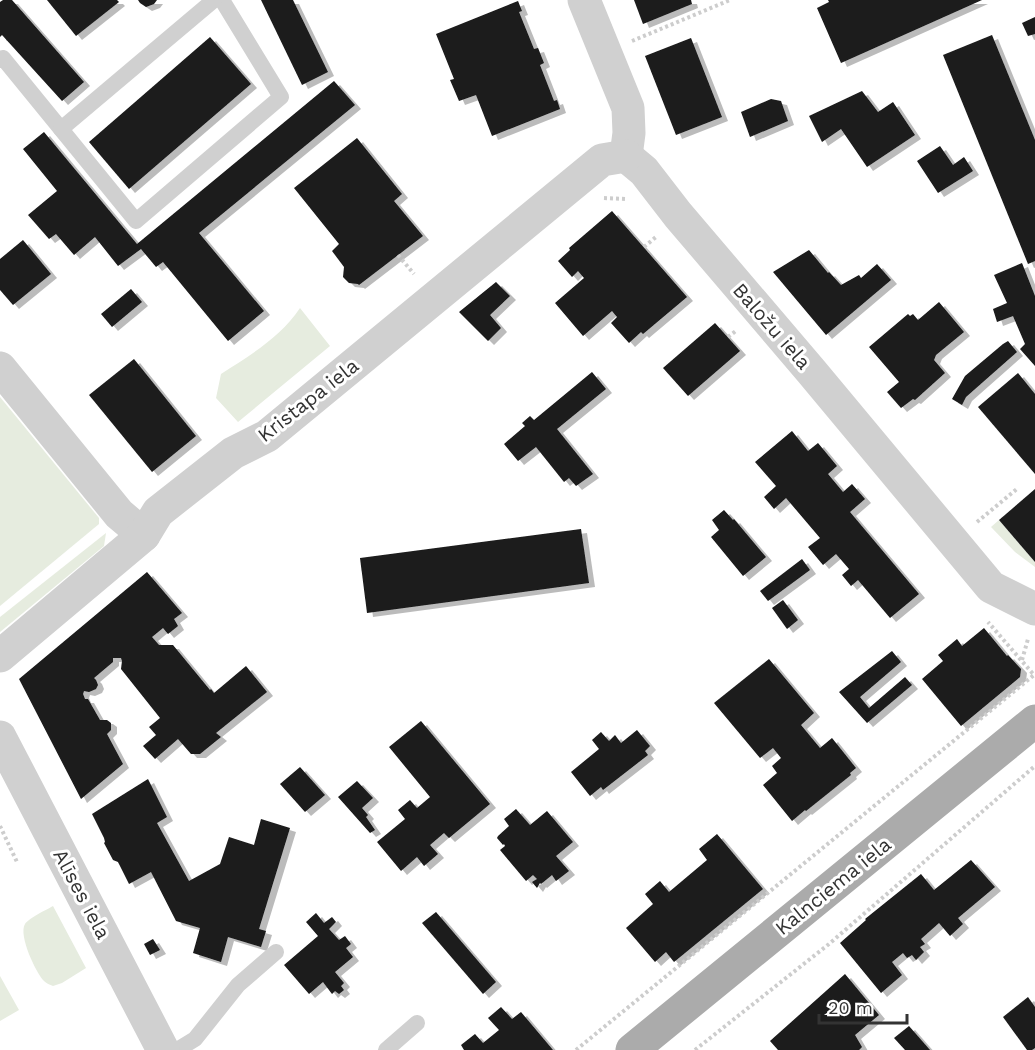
<svg xmlns="http://www.w3.org/2000/svg" width="1035" height="1050" font-family="'Work Sans',sans-serif">
	<defs>
		<filter id="shadow"><feDropShadow dx="6" dy="4" stdDeviation="0" flood-color="#0004"/></filter>
	</defs>
	<rect width="100%" height="100%" fill="#fff"/>
	<g fill="#e6ecdf">
		<path d="M300,308l30,38 -92,76 -22,-24 5,-24c29,-19 59,-36 79,-66z"/>
		<polygon points="0,397 99,518 99,524 0,606"/>
		<polygon points="999,520 1035,562 1035,567 1015,552 991,527"/>
		<polygon points="106,533 104,546 0,632 0,617"/>
		<path d="M53,906l33,62 -24,15 -9,3c-3,-1 -7,-3 -9,-5 -8,-8 -26,-46 -19,-57 4,-6 21,-14 28,-18z"/>
		<polygon points="0,976 19,1010 0,1021"/>
	</g>
	<g fill="#1a1a1a" filter="url(#shadow)">
		<polygon points="3,0 12,0 84,82 62,101 2,35 0,37 0,2"/>
		<polygon points="47,0 117,0 119,2 76,36"/>
		<polygon points="138,0 157,0 154,4 146,7 140,3"/>
		<polygon points="261,0 293,0 328,72 302,85"/>
		<polygon points="634,0 691,0 692,4 643,24"/>
		<polygon points="828,0 982,0 841,63 817,8 829,2"/>
		<polygon points="518,1 522,11 519,12 534,49 538,48 544,63 540,65 554,101 557,100 560,109 492,136 476,95 459,101 450,80 454,79 436,34"/>
		<polygon points="1035,17 1035,34 1028,36 1022,23"/>
		<polygon points="992,35 1035,140 1035,261 1028,264 943,55"/>
		<polygon points="210,37 251,84 129,189 89,142"/>
		<polygon points="691,38 722,117 676,135 645,56"/>
		<polygon points="334,81 355,105 199,233 264,311 228,341 163,262 156,267 141,249 118,266 95,237 74,255 56,234 49,239 28,215 57,191 23,149 44,132 137,244"/>
		<polygon points="862,91 878,112 893,102 915,135 867,167 841,129 822,142 809,116"/>
		<polygon points="771,99 781,101 788,121 750,137 741,112"/>
		<polygon points="357,138 402,194 394,201 423,236 359,285 358,284 349,283 343,277 344,267 332,251 339,244 294,188"/>
		<polygon points="940,146 953,165 964,157 973,171 938,193 917,161"/>
		<polygon points="612,211 687,297 643,334 641,332 629,343 611,323 617,317 612,311 583,336 555,303 584,278 578,271 572,277 558,261 570,250 569,248"/>
		<polygon points="23,240 51,274 13,305 0,290 0,259"/>
		<polygon points="809,250 828,273 829,272 841,285 859,275 861,278 877,264 891,280 826,335 773,272"/>
		<polygon points="1022,263 1035,296 1035,366 1020,349 1025,344 1013,316 997,322 993,309 1007,303 994,275"/>
		<polygon points="496,282 510,296 490,315 501,328 488,341 459,312"/>
		<polygon points="131,289 142,302 112,327 101,314"/>
		<polygon points="939,302 964,332 936,355 934,360 945,373 915,400 913,399 901,408 887,392 899,382 869,347 908,314 910,316 913,314 918,320"/>
		<polygon points="715,323 740,351 688,396 663,368"/>
		<polygon points="1008,341 1017,352 966,397 962,405 952,399 965,376 1003,344"/>
		<polygon points="134,359 196,436 152,472 89,395"/>
		<polygon points="592,372 606,389 557,429 593,474 576,486 569,478 564,482 536,447 518,461 504,444 525,426 522,423 530,416 534,420"/>
		<polygon points="1018,373 1035,394 1035,474 978,407"/>
		<polygon points="792,431 808,451 818,443 837,466 828,474 843,492 852,484 865,499 850,512 919,594 890,618 858,580 851,586 842,575 849,569 836,554 823,565 808,547 820,538 786,498 774,509 764,497 776,486 755,462"/>
		<polygon points="1035,489 1035,562 999,520"/>
		<polygon points="724,510 733,520 734,519 766,557 743,576 711,537 719,530 712,520"/>
		<polygon points="581,529 589,583 367,613 360,558"/>
		<polygon points="802,559 810,570 768,601 760,591"/>
		<polygon points="147,572 182,613 174,619 178,626 168,634 163,628 152,637 159,645 173,645 210,690 211,689 214,693 246,666 267,692 216,733 221,737 200,754 191,754 178,739 155,759 143,746 156,735 149,727 160,718 121,669 122,661 121,658 113,658 113,662 94,678 96,680 98,685 96,689 89,692 84,691 83,694 85,699 88,699 100,720 107,720 111,723 111,730 107,734 123,764 81,799 19,679"/>
		<polygon points="783,600 798,620 787,629 772,608"/>
		<polygon points="984,628 1007,656 1008,655 1021,669 1020,677 961,726 922,679 943,661 938,655 957,639 962,646"/>
		<polygon points="892,651 901,662 860,697 869,708 905,677 912,685 867,723 839,692"/>
		<polygon points="769,659 814,713 801,725 820,748 832,738 856,768 850,773 851,775 806,811 805,810 792,821 763,785 777,773 772,766 781,758 773,748 760,758 714,703"/>
		<polygon points="421,721 490,804 449,838 444,833 430,845 438,854 424,866 417,857 401,871 377,842 405,819 398,810 410,800 417,808 430,797 389,747"/>
		<polygon points="637,730 650,746 645,751 648,755 603,790 601,787 590,796 571,772 599,749 592,740 601,732 609,741 615,735 621,743"/>
		<polygon points="300,767 325,795 305,812 280,784"/>
		<polygon points="148,779 167,817 157,823 189,881 220,864 229,837 254,845 261,819 290,828 259,929 266,931 261,947 228,937 221,962 193,953 200,928 176,921 151,872 129,884 118,862 113,860 104,843 105,842 104,838 92,814"/>
		<polygon points="357,781 373,798 362,808 368,815 366,817 375,830 370,833 338,797"/>
		<polygon points="516,809 530,825 547,811 573,842 556,856 569,871 556,881 552,875 541,884 540,883 537,888 532,882 537,879 533,875 526,881 500,850 505,846 504,844 503,845 497,838 498,836 509,826 504,819"/>
		<polygon points="717,834 763,889 674,962 666,952 655,962 626,928 653,904 645,894 660,881 669,892 707,860 699,849"/>
		<polygon points="971,860 995,887 958,918 963,924 950,936 939,923 921,939 925,944 920,947 924,952 916,960 912,955 907,958 903,953 892,962 902,975 881,993 840,943 866,920 865,919 921,874 934,890"/>
		<polygon points="436,912 496,982 483,994 422,923"/>
		<polygon points="316,913 324,923 332,917 336,922 329,929 339,940 345,936 351,944 346,948 353,957 335,972 344,983 341,986 344,990 339,994 335,991 332,994 323,982 309,994 284,965 318,936 306,922"/>
		<polygon points="153,939 160,950 150,955 144,944"/>
		<polygon points="845,974 879,1015 855,1035 862,1047 859,1050 778,1050 770,1041"/>
		<polygon points="1028,997 1035,1007 1035,1048 1032,1050 1027,1050 1003,1017"/>
		<polygon points="501,1007 512,1019 521,1012 553,1050 464,1050 461,1045 475,1034 483,1043 499,1030 488,1018"/>
		<polygon points="909,1026 930,1050 905,1050 894,1038"/>
	</g>
	<g fill="none" stroke-linecap="round" stroke-linejoin="round">
		<g stroke="#cdcdcd" stroke-width="4" stroke-dasharray="3 3" stroke-linecap="butt">
			<polyline points="632,41 730,0"/>
			<polyline points="604,198 627,199"/>
			<polyline points="644,247 656,237"/>
			<polyline points="398,255 414,274"/>
			<polyline points="728,337 737,330"/>
			<polyline points="977,522 1018,488"/>
			<polyline points="1022,660 1028,639"/>
			<polyline points="0,826 17,862"/>
			<polyline points="576,1050 1034,675 988,622"/>
			<polyline points="695,1050 829,944 1035,766"/>
		</g>
		<g stroke="#d0d0d0" stroke-width="16">
			<polyline points="0,60 3,58 136,221 281,97 222,0"/>
			<polyline points="61,129 214,0"/>
			<polyline points="177,1050 195,1039 238,985 276,952"/>
			<polyline points="386,1050 417,1023"/>
		</g>
		<g stroke="#d0d0d0" stroke-width="33">
			<polyline points="584,0 628,108 629,133 626,156"/>
			<polyline points="626,156 644,171 678,215 811,371 991,587 1035,609"/>
			<polyline points="0,368 119,514 144,535"/>
			<polyline points="0,656 144,535 158,512 233,453 267,436 602,160 626,156"/>
			<polyline points="0,737 163,1050"/>
		</g>
		<polyline stroke="#ababab" stroke-width="33" points="632,1050 1035,721"/>
	</g>
	<g text-anchor="middle" dominant-baseline="central" stroke-width="6" stroke-linejoin="round" paint-order="stroke">
		<g font-size="20" fill="#333" stroke="#fff">
			<text transform="translate(772 326) rotate(49)">Baložu iela</text>
			<text transform="translate(308 400) rotate(-38)">Kristapa iela</text>
			<text transform="translate(833 886) rotate(-39)">Kalnciema iela</text>
			<text transform="translate(82 894) rotate(62)">Alīses iela</text>
		</g>
	</g>
	<path d="M819 1014v9h88v-9" fill="none" stroke="#333333" stroke-width="3"/>
	<text x="828" y="1014" font-size="18" fill="#333333" stroke="#ffffff" stroke-width="4.5" paint-order="stroke">20 m</text>
</svg>
